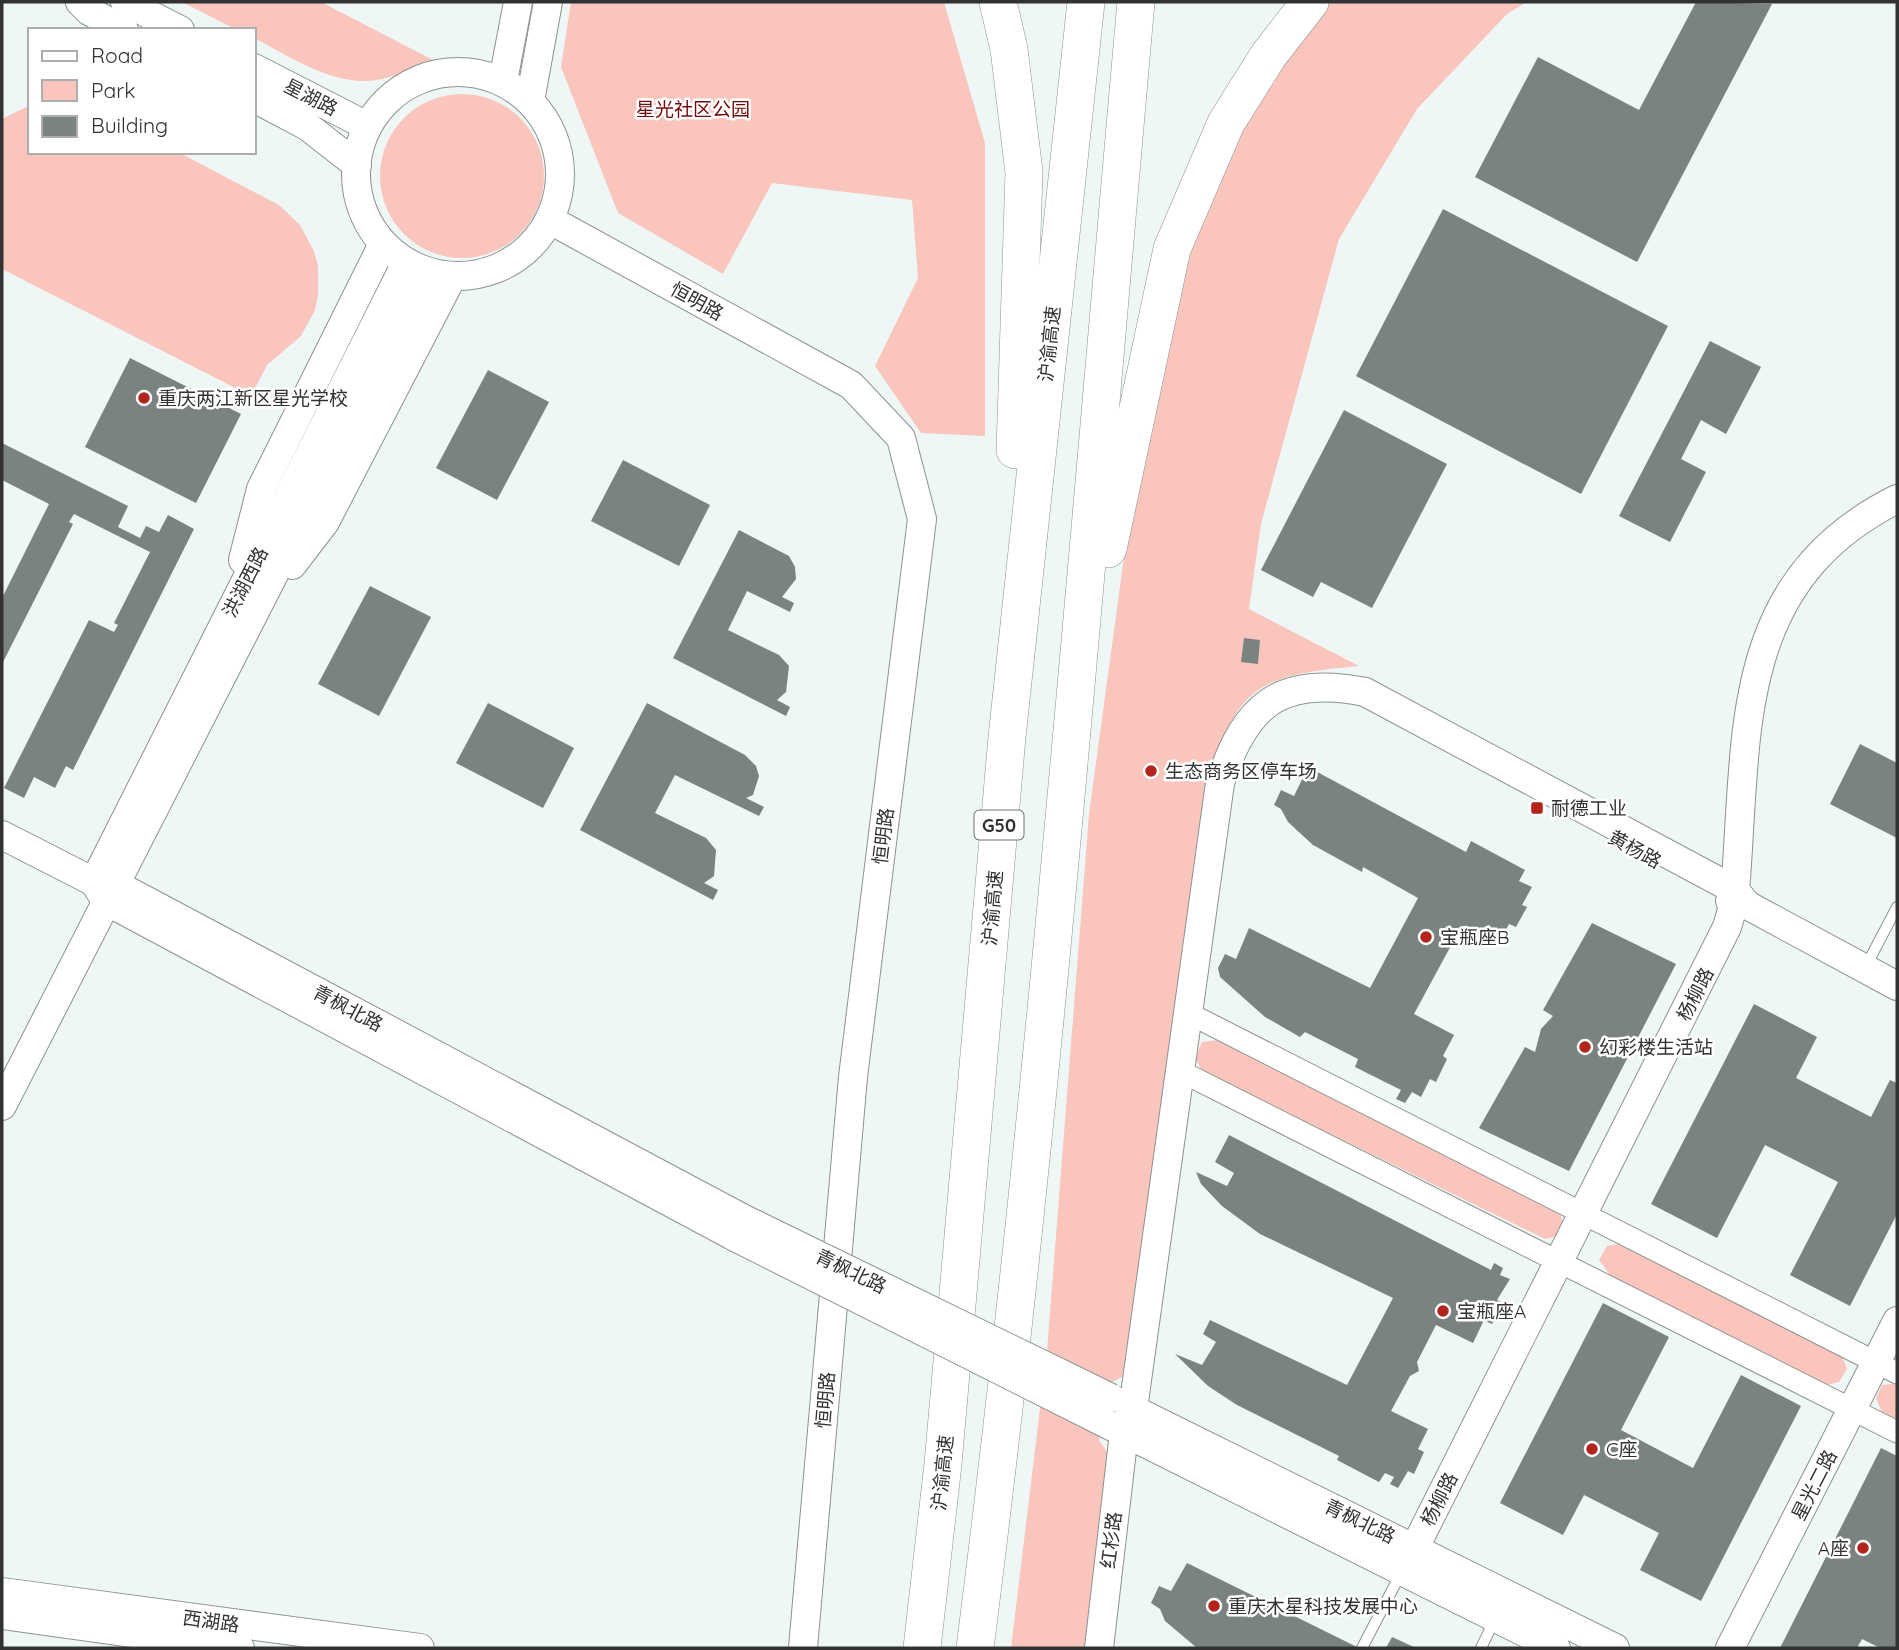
<svg xmlns="http://www.w3.org/2000/svg" width="1899" height="1650" font-family="Quicksand,'Noto Sans SC',sans-serif">
	<rect width="100%" height="100%" fill="#eef7f5"/>
	<g fill="#f9c5bc">
		<path d="M182,2h139l114,59c-17,6 -35,14 -53,18 -45,10 -89,-21 -128,-41v-8h-17z"/>
		<polygon points="571,2 944,2 985,143 985,436 921,433 875,366 918,278 912,200 772,183 723,274 618,213 561,67"/>
		<path d="M1331,2h196l-20,12 -90,95 -78,130 -78,285 -12,85 110,57c-101,9 -125,21 -151,121l-80,587 -18,9 -11,57 10,15 -21,193h-77l36,-297 42,-537 44,-323 52,-236 52,-122 45,-70z"/>
		<circle cx="462" cy="176" r="82"/>
		<polygon points="30,105 30,152 178,152 279,205 300,225 314,251 318,266 318,295 315,310 301,336 267,365 251,396 2,269 2,119"/>
		<polygon points="1218,1040 1559,1212 1564,1223 1558,1236 1545,1239 1202,1071 1195,1058 1202,1042"/>
		<polygon points="1624,1243 1842,1356 1847,1369 1839,1382 1827,1385 1610,1275 1599,1260 1607,1246"/>
		<polygon points="1897,1383 1897,1419 1882,1412 1876,1398 1882,1385"/>
	</g>
	<g fill="#7b8381">
		<polygon points="1696,2 1772,4 1637,262 1475,177 1538,57 1639,110"/>
		<polygon points="1443,209 1668,326 1581,494 1356,376"/>
		<polygon points="1710,341 1761,367 1726,434 1701,420 1681,459 1706,472 1670,542 1619,516"/>
		<polygon points="130,358 241,414 196,503 85,447"/>
		<polygon points="488,370 549,402 497,500 436,468"/>
		<polygon points="1344,410 1447,464 1372,608 1321,582 1313,597 1261,570"/>
		<polygon points="2,443 128,506 118,527 140,538 146,526 159,532 168,515 194,529 73,770 66,766 55,788 34,777 24,798 4,788 89,620 114,632 118,625 114,623 150,552 74,514 69,522 73,524 2,664 2,598 49,504 2,480"/>
		<polygon points="623,460 710,505 679,566 591,521"/>
		<polygon points="739,530 789,556 795,567 796,579 782,597 794,603 790,612 747,591 728,630 779,655 789,666 786,692 777,700 790,707 786,716 673,658"/>
		<polygon points="370,586 431,617 379,716 318,684"/>
		<polygon points="1244,638 1260,640 1258,664 1241,662"/>
		<polygon points="488,703 574,748 543,808 456,763"/>
		<polygon points="647,703 745,755 756,766 759,776 753,795 746,798 764,807 759,816 675,775 655,813 706,838 716,850 714,876 704,883 718,890 713,900 580,830"/>
		<polygon points="1860,744 1897,763 1897,838 1830,804"/>
		<polygon points="1308,767 1466,852 1471,841 1525,870 1519,881 1532,887 1522,905 1527,907 1516,927 1509,924 1497,946 1461,927 1414,1014 1454,1035 1443,1056 1447,1059 1436,1082 1430,1079 1421,1097 1412,1092 1405,1103 1396,1099 1401,1090 1355,1067 1358,1059 1305,1032 1300,1037 1265,1017 1220,977 1218,968 1225,954 1236,959 1249,928 1370,988 1418,898 1363,867 1362,872 1313,845 1288,822 1281,809 1274,805 1281,790 1294,796"/>
		<polygon points="1592,923 1676,964 1569,1171 1479,1128 1525,1047 1535,1052 1541,1029 1553,1016 1543,1010"/>
		<polygon points="1754,1004 1817,1037 1796,1078 1871,1117 1890,1080 1897,1083 1897,1214 1850,1306 1790,1275 1838,1182 1765,1145 1717,1238 1651,1204"/>
		<polygon points="1229,1135 1491,1270 1494,1263 1503,1268 1500,1275 1510,1279 1497,1300 1504,1303 1492,1324 1484,1320 1473,1343 1436,1325 1417,1362 1419,1371 1410,1376 1391,1411 1428,1429 1418,1449 1424,1452 1414,1474 1408,1471 1398,1488 1390,1484 1394,1477 1385,1473 1379,1482 1337,1460 1339,1456 1237,1405 1208,1386 1175,1354 1202,1365 1216,1342 1203,1334 1210,1320 1347,1385 1393,1298 1260,1234 1222,1206 1201,1184 1196,1172 1227,1186 1234,1173 1215,1162"/>
		<polygon points="1603,1303 1669,1337 1621,1430 1693,1468 1741,1375 1801,1406 1701,1601 1640,1570 1659,1533 1584,1495 1563,1535 1500,1503"/>
		<polygon points="1881,1448 1897,1456 1897,1648 1880,1648 1862,1639 1857,1648 1780,1648"/>
		<polygon points="1187,1563 1359,1648 1197,1648 1165,1621 1160,1609 1151,1603 1159,1586 1171,1591"/>
		<polygon points="1392,1637 1416,1648 1386,1648"/>
	</g>
	<g fill="none" stroke-linecap="round" stroke-linejoin="round">
		<g stroke="#8b9391" stroke-width="12">
			<g id="lane">
				<polyline points="1866,966 1897,907"/>
				<polyline points="1362,1648 1401,1573"/>
				<polyline points="1481,1648 1495,1619"/>
			</g>
		</g>
		<g stroke="#8b9391" stroke-width="23">
			<g id="street">
				<polyline points="1186,1012 1897,1373"/>
				<polyline points="1178,1070 1897,1432"/>
			</g>
		</g>
		<g stroke="#8b9391" stroke-width="30">
			<g id="secondary">
				<polyline points="80,2 89,11 124,30"/>
				<polyline points="125,2 180,30"/>
				<polyline points="254,68 367,126"/>
				<circle cx="458" cy="174" r="102"/>
				<polyline points="503,81 518,2"/>
				<polyline points="254,98 307,126 357,165"/>
				<polyline points="530,101 548,2"/>
				<polyline points="552,221 851,385 901,438 922,519 853,1077 803,1648"/>
				<polyline points="406,263 94,882 106,901 735,1237"/>
				<polyline points="243,560 261,489 383,244"/>
				<polyline points="292,565 325,522 452,277"/>
				<polyline points="2,835 94,882 115,884 744,1219"/>
				<polyline points="1730,901 1747,905 1897,986"/>
				<polyline points="2,1106 427,275"/>
				<polyline points="1116,1401 1615,1648"/>
				<path d="M1133,1409l87,-626c25,-78 60,-108 145,-91l370,198 12,15"/>
				<polyline points="1109,1425 1556,1648"/>
				<path d="M1403,1571l324,-644 7,-24c15,-161 -7,-319 163,-404"/>
				<polyline points="2,1592 420,1648"/>
				<polyline points="2,1615 240,1648"/>
				<polyline points="1099,1648 1124,1433"/>
				<polyline points="1730,1648 1897,1321"/>
			</g>
		</g>
		<g stroke="#8b9391" stroke-width="38">
			<g id="highway">
				<polyline points="998,2 1009,49 1024,172 1015,450"/>
				<polyline points="1108,549 1172,249 1226,123 1268,56 1310,2"/>
				<polyline points="922,1648 943,1464 1007,737 1086,2"/>
				<path d="M975,1648c70,-546 112,-1097 161,-1646"/>
			</g>
		</g>
		<use href="#lane" stroke="#fff" stroke-width="10"/>
		<use href="#street" stroke="#fff" stroke-width="21"/>
		<use href="#secondary" stroke="#fff" stroke-width="28"/>
		<use href="#highway" stroke="#fff" stroke-width="37"/>
		<g stroke="#8b9391" stroke-width="30" stroke-linecap="butt">
			<g id="secondary-bridge">
				<polyline points="744,1219 1111,1398"/>
				<polyline points="735,1237 1109,1425"/>
			</g>
		</g>
		<use href="#secondary-bridge" stroke="#fff" stroke-width="28"/>
	</g>
	<g fill="#b3241d" stroke="#fff" stroke-width="2.5">
		<circle cx="144" cy="398" r="7"/>
		<circle cx="1151" cy="771" r="7"/>
		<rect x="1530" y="801" width="14" height="14" rx="3.5"/>
		<circle cx="1426" cy="937" r="7"/>
		<circle cx="1585" cy="1047" r="7"/>
		<circle cx="1443" cy="1311" r="7"/>
		<circle cx="1592" cy="1449" r="7"/>
		<circle cx="1863" cy="1548" r="7"/>
		<circle cx="1214" cy="1606" r="7"/>
	</g>
	<g text-anchor="middle" dominant-baseline="central" stroke-width="5" stroke-linejoin="round" paint-order="stroke">
		<rect fill="#fff" stroke="#6e7070" stroke-width="2" x="974.5" y="810.5" width="49" height="29" rx="5"/>
		<g font-size="18" font-weight="bold" fill="#303332">
			<text x="999" y="825">G50</text>
		</g>
		<g font-size="19" fill="#303332" stroke="#fff">
			<text transform="translate(311 97) rotate(27)">星湖路</text>
			<text transform="translate(697 301) rotate(29)">恒明路</text>
			<text transform="translate(1049 344) rotate(-84)">沪渝高速</text>
			<text transform="translate(245 582) rotate(-63)">洪湖西路</text>
			<text transform="translate(883 836) rotate(-83)">恒明路</text>
			<text transform="translate(1635 849) rotate(29)">黄杨路</text>
			<text transform="translate(992 908) rotate(-85)">沪渝高速</text>
			<text transform="translate(1695 994) rotate(-63)">杨柳路</text>
			<text transform="translate(348 1008) rotate(28)">青枫北路</text>
			<text transform="translate(851 1271) rotate(26)">青枫北路</text>
			<text transform="translate(825 1400) rotate(-85)">恒明路</text>
			<text transform="translate(942 1473) rotate(-84)">沪渝高速</text>
			<text transform="translate(1814 1485) rotate(-63)">星光二路</text>
			<text transform="translate(1439 1499) rotate(-63)">杨柳路</text>
			<text transform="translate(1360 1521) rotate(26)">青枫北路</text>
			<text transform="translate(1111 1540) rotate(-83)">红杉路</text>
			<text transform="translate(211 1621) rotate(8)">西湖路</text>
		</g>
		<g font-size="19" fill="#700b08" stroke="#fff">
			<text x="693" y="109">星光社区公园</text>
		</g>
		<g font-size="19" fill="#303332" stroke="#fff" text-anchor="start">
			<text x="158" y="398">重庆两江新区星光学校</text>
			<text x="1165" y="771">生态商务区停车场</text>
			<text x="1551" y="808">耐德工业</text>
			<text x="1440" y="937">宝瓶座B</text>
			<text x="1599" y="1047">幻彩楼生活站</text>
			<text x="1457" y="1311">宝瓶座A</text>
			<text x="1606" y="1449">C座</text>
			<text x="1849" y="1548" text-anchor="end">A座</text>
			<text x="1228" y="1606">重庆木星科技发展中心</text>
		</g>
	</g>
	<rect width="1899" height="1650" fill="none" stroke="#303332" stroke-width="7"/>
	<rect x="28" y="28" width="228" height="126" fill="#ffffff" stroke="#acadad" stroke-width="2"/>
	<rect x="42" y="51" width="35" height="10" fill="#ffffff" stroke="#acadad" stroke-width="2"/>
	<text x="91" y="63" font-size="21" fill="#303332">Road</text>
	<rect x="42" y="80" width="35" height="21" fill="#f9c5bc" stroke="#acadad" stroke-width="2"/>
	<text x="91" y="98" font-size="21" fill="#303332">Park</text>
	<rect x="42" y="116" width="35" height="21" fill="#7b8381" stroke="#acadad" stroke-width="2"/>
	<text x="91" y="133" font-size="21" fill="#303332">Building</text>
</svg>
